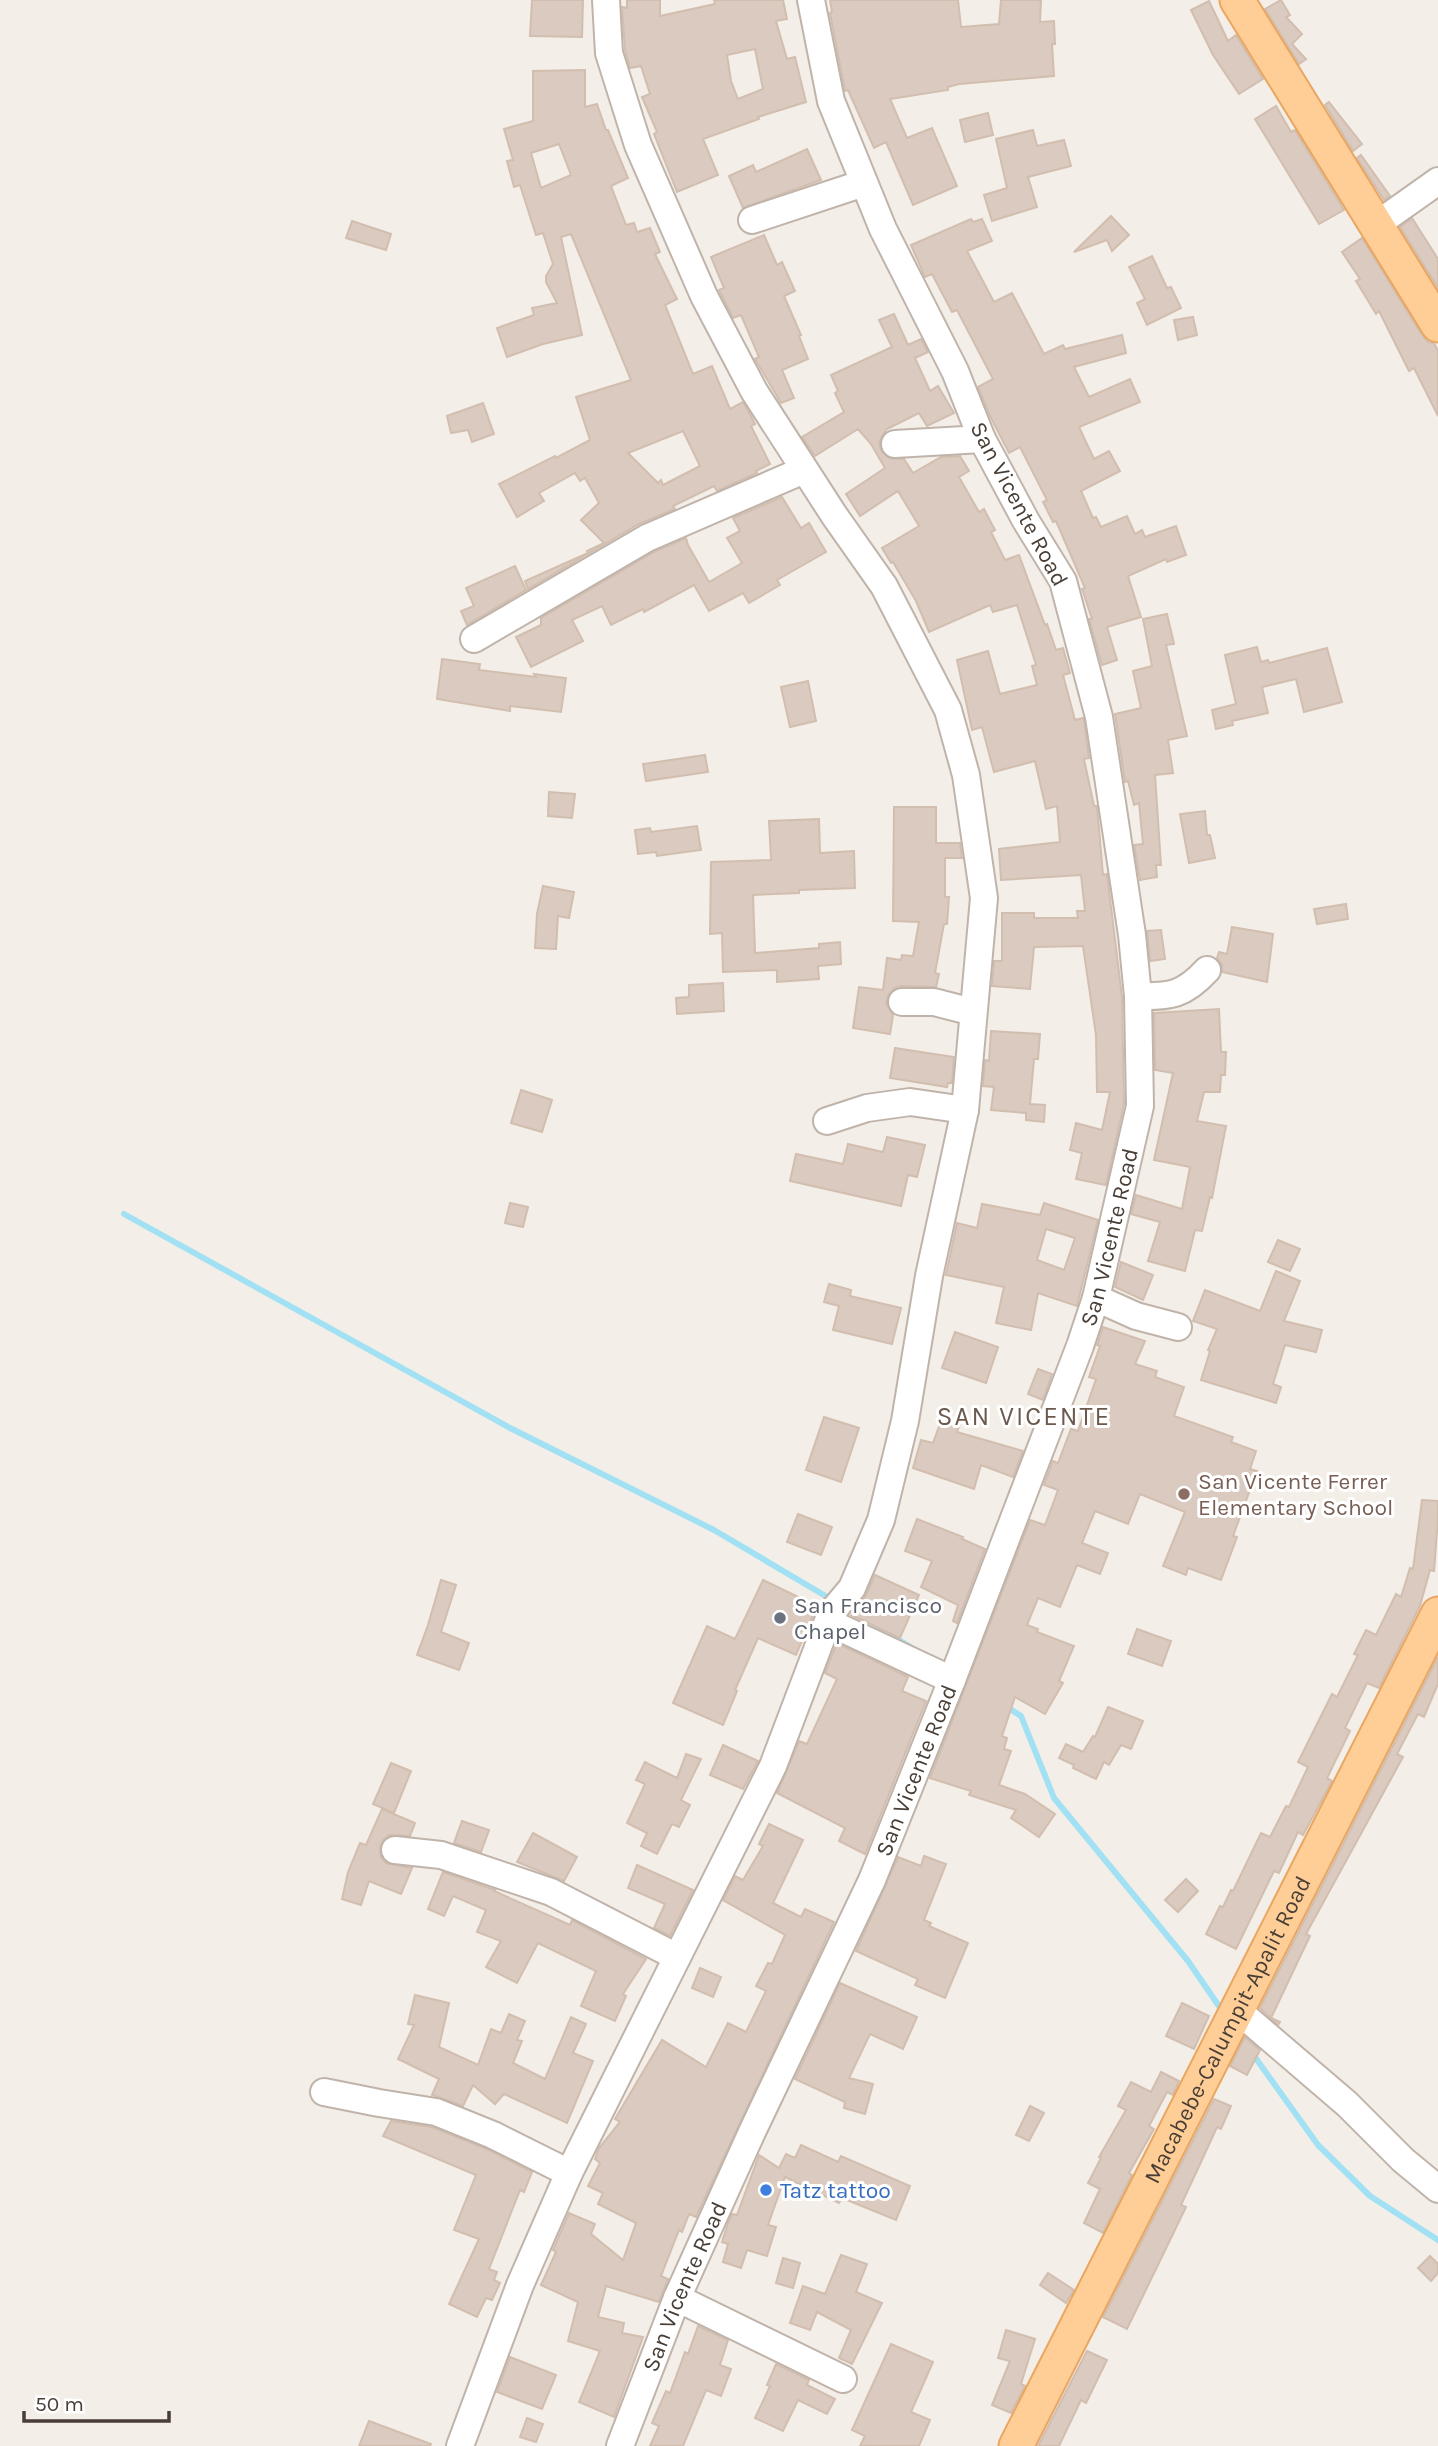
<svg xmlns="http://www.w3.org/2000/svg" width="1438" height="2446" font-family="Karla,sans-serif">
	<rect width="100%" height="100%" fill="#f4eee8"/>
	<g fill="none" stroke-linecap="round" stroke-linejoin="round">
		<g stroke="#a2e1f3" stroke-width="6">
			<polyline points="124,1214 510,1428 714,1530 834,1601"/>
			<polyline points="876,1626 912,1648"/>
			<polyline points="1004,1705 1021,1716 1054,1798 1188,1961 1223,2012"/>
			<polyline points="1237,2032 1318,2145 1370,2196 1438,2240"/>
		</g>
	</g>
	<g fill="#dacabf" stroke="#d2beaf" stroke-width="2" fill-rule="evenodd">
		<polygon points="532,0 583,0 582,37 530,36"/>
		<path d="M627,0h33v16l55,-12 -1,-4h69l4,19 -11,2 11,38 8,-2 11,45 -48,15 1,2 -56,20 15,36 -41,17 -23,-58 3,-2 -15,-35 8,-3 -9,-28 -11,2 -5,-18 -3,-43 5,1zM755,49l8,40 -25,10 -7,-18 -4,-26z"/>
		<polygon points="830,0 958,0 961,27 999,24 1001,0 1041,0 1040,22 1054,21 1055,44 1052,44 1054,76 959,84 948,87 948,90 890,99 907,138 932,128 957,186 913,205 886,142 874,148 848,90 845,91 830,13 832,12"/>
		<polygon points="1281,0 1290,15 1286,17 1302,34 1292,44 1306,59 1299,64 1265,9"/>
		<polygon points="1209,1 1228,41 1236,35 1263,79 1239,94 1213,55 1191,10"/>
		<path d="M585,70v37l12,-3 9,26h2l20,48 -17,8 15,39 8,-2 3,9 13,-4 10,24 -5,2 22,45 -12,6 28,69 19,-8 18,43 13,-7 8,14 4,8 -4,2 19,38 -14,7 1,2 -40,18 -3,-5 -41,20 2,3 -36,15 -111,65 -3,-8 63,-28 -1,-2 17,-8 -23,-23 18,-17 -14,-25 -5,3 -5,-8 -36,20 5,8 -27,16 -18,-33 56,-28 1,2 34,-18 -14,-43 55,-17 -60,-146 -10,3 21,98 -39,9 -36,13 -10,-29 37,-13 -2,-7 25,-5 -11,-21v-6l7,-12 -10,-31 -7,2 -16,-50 -6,2 -7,-26 6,-1 -9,-31 29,-8v-50zM559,144l12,31 -30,13 -10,-35zM683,431l17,35 -37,19 -2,-5 -3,3 -30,-30z"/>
		<polygon points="1329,102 1362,144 1353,151 1325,105"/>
		<polygon points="1276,106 1291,132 1295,130 1344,210 1319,224 1255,119"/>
		<polygon points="988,113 993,135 965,142 960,120"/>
		<polygon points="1033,130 1037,146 1064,140 1071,166 1028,177 1037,207 992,221 984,195 1007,188 996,139"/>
		<polygon points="807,149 821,180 743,208 729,176 753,165 756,172"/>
		<polygon points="1361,155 1390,196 1384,200 1357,158"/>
		<polygon points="1111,216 1129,235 1112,251 1107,240 1074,252"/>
		<polygon points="1412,218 1438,259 1438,288 1400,227"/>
		<polygon points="971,219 973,222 982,219 992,241 967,251 994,302 1012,293 1044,354 1063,345 1065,349 1122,335 1126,353 1074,367 1089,397 1130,379 1140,402 1079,427 1094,459 1109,451 1120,471 1081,491 1093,518 1096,517 1101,527 1127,516 1135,534 1142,530 1145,537 1176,526 1186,555 1167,562 1166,559 1128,576 1141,617 1107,627 1117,660 1102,665 1089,619 1092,619 1082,589 1085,588 1056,521 1053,522 1043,502 1047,500 1020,447 1009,453 990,416 978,387 993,379 957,310 952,312 932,274 925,277 911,245"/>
		<polygon points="352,221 391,234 386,250 346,238"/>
		<polygon points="764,235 777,265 782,262 795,291 784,296 801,335 799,336 808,359 782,370 794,398 781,403 755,359 759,357 741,315 733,318 719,290 724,288 711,257"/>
		<polygon points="1362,238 1422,335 1428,342 1434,343 1438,351 1438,416 1414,368 1409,371 1379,311 1376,314 1356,281 1360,279 1342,252"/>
		<polygon points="1152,256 1167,288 1171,287 1181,308 1147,325 1137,303 1145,299 1129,267"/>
		<polygon points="894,314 908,345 921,339 928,352 915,358 930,391 938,386 954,413 927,426 919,413 887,429 881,438 879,444 882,452 889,458 904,459 913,473 941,457 960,456 969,471 959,477 979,512 984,509 995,530 991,532 1005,560 1019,555 1045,625 1047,624 1056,650 1063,648 1070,673 1063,675 1075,720 1083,718 1084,720 1089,758 1084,759 1094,806 1097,806 1103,875 1107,874 1122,997 1124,1104 1106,1185 1076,1179 1082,1153 1070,1150 1076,1123 1102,1130 1110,1092 1097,1092 1096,1035 1083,946 1034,947 1030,989 992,986 994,961 1002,961 1002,913 1034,913 1034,918 1078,918 1077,911 1085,911 1081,875 1001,880 999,849 1060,842 1057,806 1046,809 1035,761 994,772 982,727 972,730 957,660 988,651 1000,694 1037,685 1032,666 1036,665 1017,605 993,612 990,605 929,632 916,601 893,562 891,563 882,548 919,526 898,491 860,516 846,494 885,468 871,444 858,429 815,456 802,437 844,412 835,393 838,391 831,375 892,347 879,320"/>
		<polygon points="1193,317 1197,335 1178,340 1174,320"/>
		<polygon points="483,403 494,434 472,442 468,430 451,433 447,416"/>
		<polygon points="782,497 801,528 809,523 826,552 777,580 780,585 749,603 743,593 709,611 694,585 644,612 643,609 611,625 602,606 572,620 583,641 531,667 516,637 541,625 541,618 654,552 686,538 688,545 709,582 742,563 727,538 740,531 733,518"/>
		<polygon points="515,566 526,590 467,625 461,611 474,606 466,588"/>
		<polygon points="1167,614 1174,644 1166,645 1187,736 1168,740 1173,773 1155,775 1161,865 1156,865 1157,877 1140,880 1134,845 1143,844 1139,803 1134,805 1128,781 1125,782 1115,714 1141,708 1133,671 1152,666 1143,619"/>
		<polygon points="1257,647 1261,662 1268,660 1269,663 1327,648 1342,702 1304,712 1296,679 1262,687 1268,713 1232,721 1233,725 1216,729 1212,710 1236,704 1225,655"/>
		<polygon points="442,659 480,664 479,670 536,677 534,674 566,678 561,712 510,706 510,711 437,699"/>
		<polygon points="808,681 816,721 790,727 781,687"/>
		<polygon points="705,755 708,772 646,781 643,764"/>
		<polygon points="549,792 575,794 572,818 548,816"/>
		<polygon points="894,807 936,807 936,843 960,843 962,858 945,858 945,897 949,897 947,924 944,924 935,973 939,974 936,987 901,986 895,988 889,994 886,1003 893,1015 890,1034 853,1028 859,987 883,990 887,958 901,960 902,955 913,956 919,922 893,921"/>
		<polygon points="1205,811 1207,835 1210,835 1215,858 1189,863 1180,814"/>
		<polygon points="819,819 820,853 854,851 855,888 799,890 799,893 753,895 755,953 819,948 819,944 840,942 841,964 818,966 819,979 777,982 777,970 723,972 722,933 710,934 711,862 771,860 769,821"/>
		<polygon points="697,826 701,850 657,856 656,852 638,854 635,830 650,828 651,832"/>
		<polygon points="543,886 574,892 569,918 558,916 556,949 535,948 537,914"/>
		<polygon points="1346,904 1348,919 1317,924 1314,909"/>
		<polygon points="1232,927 1273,934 1267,982 1222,972 1222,965 1217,958 1219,952 1227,954"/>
		<polygon points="1161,930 1165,959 1150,961 1147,931"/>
		<polygon points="723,983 724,1011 677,1014 676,998 689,997 689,985"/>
		<polygon points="1219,1009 1221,1052 1226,1052 1225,1075 1221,1075 1220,1092 1204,1092 1197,1121 1226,1126 1212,1198 1210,1197 1202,1231 1195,1230 1185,1271 1148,1261 1160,1222 1131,1214 1136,1195 1182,1209 1190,1167 1154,1160 1173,1073 1155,1070 1154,1013"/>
		<polygon points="991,1031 1040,1034 1038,1059 1034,1059 1030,1104 1045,1105 1044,1122 1026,1120 1026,1113 991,1110 994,1087 983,1086 985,1060 989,1061"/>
		<polygon points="895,1048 954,1057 952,1083 948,1083 947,1087 890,1078"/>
		<polygon points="521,1090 552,1100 542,1132 511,1123"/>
		<polygon points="887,1137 925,1145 917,1177 908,1175 901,1206 790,1181 796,1154 843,1164 848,1144 883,1152"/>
		<polygon points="510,1203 528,1207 523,1227 505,1223"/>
		<path d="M1044,1203l54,17 -21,86 -39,-13 -7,37 -35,-7 8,-36 -58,-12 11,-52 20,5 5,-24 58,11zM1046,1229l29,9 -11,32 -27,-10z"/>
		<polygon points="1278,1240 1300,1249 1290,1271 1268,1262"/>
		<polygon points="1121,1262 1153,1275 1143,1300 1115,1287"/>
		<polygon points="1276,1271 1300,1281 1284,1321 1322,1330 1316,1352 1285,1345 1273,1384 1281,1387 1276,1403 1201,1380 1210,1351 1208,1350 1217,1329 1193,1321 1205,1290 1260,1311"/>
		<polygon points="829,1284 851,1290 850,1296 901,1308 892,1344 833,1330 839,1306 824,1302"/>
		<polygon points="1103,1327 1145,1341 1135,1364 1157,1371 1155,1377 1184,1387 1174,1416 1233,1437 1231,1442 1256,1451 1250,1469 1257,1471 1233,1536 1237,1537 1221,1580 1188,1568 1186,1575 1163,1566 1185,1512 1140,1494 1128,1524 1095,1511 1082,1543 1108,1553 1100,1574 1077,1565 1060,1607 1038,1598 1027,1625 1038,1629 1037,1632 1074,1646 1059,1681 1063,1683 1045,1714 1015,1697 1002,1736 1007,1738 1004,1749 1011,1751 999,1785 1025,1794 1055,1814 1039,1837 1011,1818 1016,1810 969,1795 971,1791 930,1778 1030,1520 1045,1525 1058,1490 1044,1485 1053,1461 1058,1463 1071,1429 1078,1431 1096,1379 1089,1377 1100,1346 1097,1345"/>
		<polygon points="955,1332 998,1347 986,1383 942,1368"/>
		<polygon points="1038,1369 1052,1374 1043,1400 1028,1394"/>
		<polygon points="824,1417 859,1428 841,1482 806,1470"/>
		<polygon points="942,1418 960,1424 957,1432 1023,1451 1013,1477 981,1465 974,1489 913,1468 921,1440 933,1443"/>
		<polygon points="1422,1500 1438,1501 1438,1518 1434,1571 1430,1570 1420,1606 1379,1688 1367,1683 1345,1728 1350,1731 1327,1778 1332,1781 1303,1835 1298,1832 1279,1873 1274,1871 1236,1949 1206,1934 1220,1906 1223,1907 1231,1890 1233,1891 1261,1833 1270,1837 1286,1806 1289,1807 1308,1767 1298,1762 1332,1694 1337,1697 1358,1655 1354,1654 1366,1630 1376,1635 1396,1594 1401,1597 1410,1568 1413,1569"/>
		<polygon points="798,1514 832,1527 821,1555 787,1542"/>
		<polygon points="917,1519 963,1537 962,1539 985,1549 957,1623 953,1621 958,1605 921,1587 932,1561 905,1551"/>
		<polygon points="875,1575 919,1595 900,1638 851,1615 866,1595"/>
		<polygon points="441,1580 456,1585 441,1632 469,1643 459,1670 417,1655 428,1625"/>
		<polygon points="763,1580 817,1606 796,1655 758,1638 735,1690 737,1691 723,1725 673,1703 707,1626 735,1639"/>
		<polygon points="1137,1629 1171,1641 1162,1666 1128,1654"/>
		<polygon points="837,1643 908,1677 902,1691 926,1701 865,1854 839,1841 845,1828 777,1793 799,1741 807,1744 837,1679 825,1673"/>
		<polygon points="1438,1657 1438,1684 1424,1717 1418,1714 1397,1754 1403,1757 1306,1934 1310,1936 1271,2018 1280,2022 1278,2025 1260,2008"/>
		<polygon points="1108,1707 1143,1721 1131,1749 1121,1745 1109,1765 1104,1762 1096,1779 1073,1768 1074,1765 1059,1758 1066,1744 1083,1752 1093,1736 1095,1737"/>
		<polygon points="723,1745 758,1761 743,1789 710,1775"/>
		<polygon points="686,1754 701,1759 681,1800 690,1805 679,1827 672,1824 657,1854 641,1846 647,1833 627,1823 645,1784 636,1780 645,1762 677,1778"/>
		<polygon points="391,1763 411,1771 394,1813 373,1804"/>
		<polygon points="382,1809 415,1823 410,1836 389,1835 383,1840 380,1848 381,1857 386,1863 412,1868 401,1894 369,1881 361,1905 342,1899 348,1872 360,1843 366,1845"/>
		<polygon points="462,1821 489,1830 481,1852 454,1843"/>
		<polygon points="769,1824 803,1840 773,1903 801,1917 805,1909 834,1922 696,2217 689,2214 682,2232 679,2230 661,2276 668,2279 659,2302 606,2286 598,2317 624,2323 622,2333 643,2337 614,2417 579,2402 600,2351 568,2341 578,2302 541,2285 556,2252 553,2250 569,2213 595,2224 591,2234 623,2260 636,2223 598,2204 603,2193 588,2186 600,2163 595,2159 599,2148 620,2122 615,2119 662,2040 706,2067 728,2023 746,2032 766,1991 756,1986 768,1963 772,1964 785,1935 723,1900 735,1876 743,1880 763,1846 759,1844"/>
		<polygon points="533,1833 577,1857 564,1881 517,1862"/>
		<polygon points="924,1856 946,1864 924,1920 931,1923 929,1926 968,1943 945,1998 915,1985 918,1979 856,1951 898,1857 921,1866"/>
		<polygon points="637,1865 693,1890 670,1936 654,1928 665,1904 628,1888"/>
		<polygon points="443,1872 495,1890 494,1891 570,1925 572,1920 646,1959 623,1994 626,1996 615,2021 581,2006 596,1971 538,1943 517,1983 486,1967 501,1941 477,1932 486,1910 453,1896 444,1916 428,1909"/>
		<polygon points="1186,1879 1198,1891 1178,1912 1165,1900"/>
		<polygon points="700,1968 721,1977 713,1997 692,1988"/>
		<polygon points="840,1983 917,2017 903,2049 870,2034 849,2078 873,2084 865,2114 844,2108 845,2102 795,2079"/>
		<polygon points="415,1995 449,2003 439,2047 478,2065 491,2029 501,2033 509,2014 525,2021 517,2040 522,2041 513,2063 545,2079 571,2017 586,2024 573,2053 593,2061 567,2123 504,2094 495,2104 473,2085 463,2106 432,2095 439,2079 398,2059 414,2025 408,2024"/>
		<polygon points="1182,2003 1209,2016 1194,2049 1166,2036"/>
		<polygon points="1245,2037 1260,2050 1247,2075 1230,2066"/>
		<polygon points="1161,2072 1179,2081 1173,2095 1167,2092 1149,2126 1154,2129 1129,2173 1132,2175 1103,2233 1084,2223 1100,2189 1088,2183 1101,2158 1099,2157 1126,2110 1118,2106 1131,2082 1151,2092"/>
		<polygon points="1214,2099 1231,2106 1221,2129 1217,2127 1201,2162 1181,2205 1186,2207 1127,2329 1103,2317"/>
		<polygon points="1030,2106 1044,2113 1029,2141 1016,2135"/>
		<polygon points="391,2121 432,2127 487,2149 532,2172 524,2192 520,2190 489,2269 497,2272 494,2280 500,2283 492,2300 486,2298 477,2317 449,2304 479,2239 454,2230 476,2175 383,2136"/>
		<polygon points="801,2145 838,2162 841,2156 910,2186 896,2220 842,2198 839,2203 785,2177 768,2225 776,2227 767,2256 747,2250 741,2268 723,2262 728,2244 722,2242 728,2223 732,2214 737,2215 759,2155 779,2168 786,2154 795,2158"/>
		<polygon points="841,2255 867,2264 856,2292 882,2303 852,2364 839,2358 851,2330 817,2312 810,2330 790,2323 803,2286 825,2294"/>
		<polygon points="1430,2256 1438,2264 1438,2273 1431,2281 1418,2268"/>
		<polygon points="783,2258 800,2263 793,2288 776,2283"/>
		<polygon points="1048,2273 1074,2290 1066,2303 1040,2285"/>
		<polygon points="698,2326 728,2340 720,2365 731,2369 721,2396 706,2390 683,2446 650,2446 659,2426 652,2423 666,2391 670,2393 685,2352 688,2354"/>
		<polygon points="1006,2330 1035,2339 1021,2384 1025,2386 1011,2413 992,2405 1010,2361 998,2358"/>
		<polygon points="891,2344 933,2362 911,2412 930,2420 919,2446 860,2446 865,2436 852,2430"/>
		<polygon points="1087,2351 1107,2360 1086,2403 1081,2400 1059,2446 1038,2446"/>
		<polygon points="510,2357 556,2375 542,2409 497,2392"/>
		<polygon points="776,2364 809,2380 807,2385 835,2399 827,2414 798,2400 783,2431 755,2418 770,2386 767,2385"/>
		<polygon points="527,2418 543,2424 536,2442 520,2437"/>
		<polygon points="369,2421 431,2444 430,2446 359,2446"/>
	</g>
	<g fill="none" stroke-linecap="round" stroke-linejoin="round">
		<g stroke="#c0b4aa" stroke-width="30">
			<g id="minor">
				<polyline points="752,220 864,183"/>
				<polyline points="1376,225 1438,181"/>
				<polyline points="895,444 982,439"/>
				<polyline points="474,639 647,538 804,470"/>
				<path d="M1138,996c32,1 46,-1 69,-26"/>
				<polyline points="902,1002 934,1002 973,1012"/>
				<polyline points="827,1121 867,1108 910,1102 965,1110"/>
				<polyline points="1096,1298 1136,1316 1178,1327"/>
				<polyline points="828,1622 952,1680"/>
				<polyline points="395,1850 441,1855 551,1892 677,1957"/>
				<polyline points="1236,2009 1347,2104 1403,2160 1438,2189"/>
				<polyline points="324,2092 379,2103 436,2112 493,2135 569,2173"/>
				<polyline points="677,2298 843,2379"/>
				<polyline points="460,2446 520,2285 569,2173 773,1766 831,1613 852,1588 881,1520 905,1421 929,1276 965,1110 984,898 966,775 948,710 884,586 834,515 754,391 704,296 638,145 609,53 606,0"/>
				<path id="s1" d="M620,2446l57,-148 75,-166 120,-252 80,-200 128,-334 16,-48 44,-192 -2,-110 -6,-61 -33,-218 -36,-136 -37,-60 -44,-82 -27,-68 -72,-142 -52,-128 -20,-101"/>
			</g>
		</g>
		<g stroke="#e9a661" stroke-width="37">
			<g id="major">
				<polyline points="1237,0 1438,325"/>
				<path id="s2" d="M1016,2446l422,-832"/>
			</g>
		</g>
		<use href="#minor" stroke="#fff" stroke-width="26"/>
		<use href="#major" stroke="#ffcd96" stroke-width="33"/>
	</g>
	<circle fill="#8d6e63" stroke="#fff" stroke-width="2.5" cx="1184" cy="1494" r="7"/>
	<circle fill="#6b7280" stroke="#fff" stroke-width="2.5" cx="780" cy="1618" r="7"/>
	<circle fill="#3f7fe0" stroke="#fff" stroke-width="2.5" cx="766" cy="2190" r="7"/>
	<g text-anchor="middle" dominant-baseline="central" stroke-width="6" stroke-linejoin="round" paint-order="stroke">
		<g font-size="23" fill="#483e36" stroke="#fff">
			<text transform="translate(1019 504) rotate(62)">San Vicente Road</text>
			<text stroke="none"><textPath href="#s1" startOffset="1306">San Vicente Road</textPath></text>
			<text stroke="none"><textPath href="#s1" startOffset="738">San Vicente Road</textPath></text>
			<text stroke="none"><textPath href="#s2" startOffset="467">Macabebe-Calumpit-Apalit Road</textPath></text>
			<text stroke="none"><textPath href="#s1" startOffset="172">San Vicente Road</textPath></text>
		</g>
		<g font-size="23" fill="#785e54" stroke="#fff" text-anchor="start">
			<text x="1198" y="1481">San Vicente Ferrer<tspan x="1198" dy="26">Elementary School</tspan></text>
		</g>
		<g font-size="23" fill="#5b616d" stroke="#fff" text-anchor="start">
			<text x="794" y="1605">San Francisco<tspan x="794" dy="26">Chapel</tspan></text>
		</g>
		<g font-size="23" fill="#366cbe" stroke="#fff" text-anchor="start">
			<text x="780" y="2190">Tatz tattoo</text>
		</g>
		<g font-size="26" letter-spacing="2" fill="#6b594d" stroke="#fff">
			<text x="1024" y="1416">SAN VICENTE</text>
		</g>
	</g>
	<path d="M24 2411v10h145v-10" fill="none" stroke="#483e36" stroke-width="3.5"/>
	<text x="35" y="2411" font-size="21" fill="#483e36" stroke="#ffffff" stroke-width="5" paint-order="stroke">50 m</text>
</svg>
